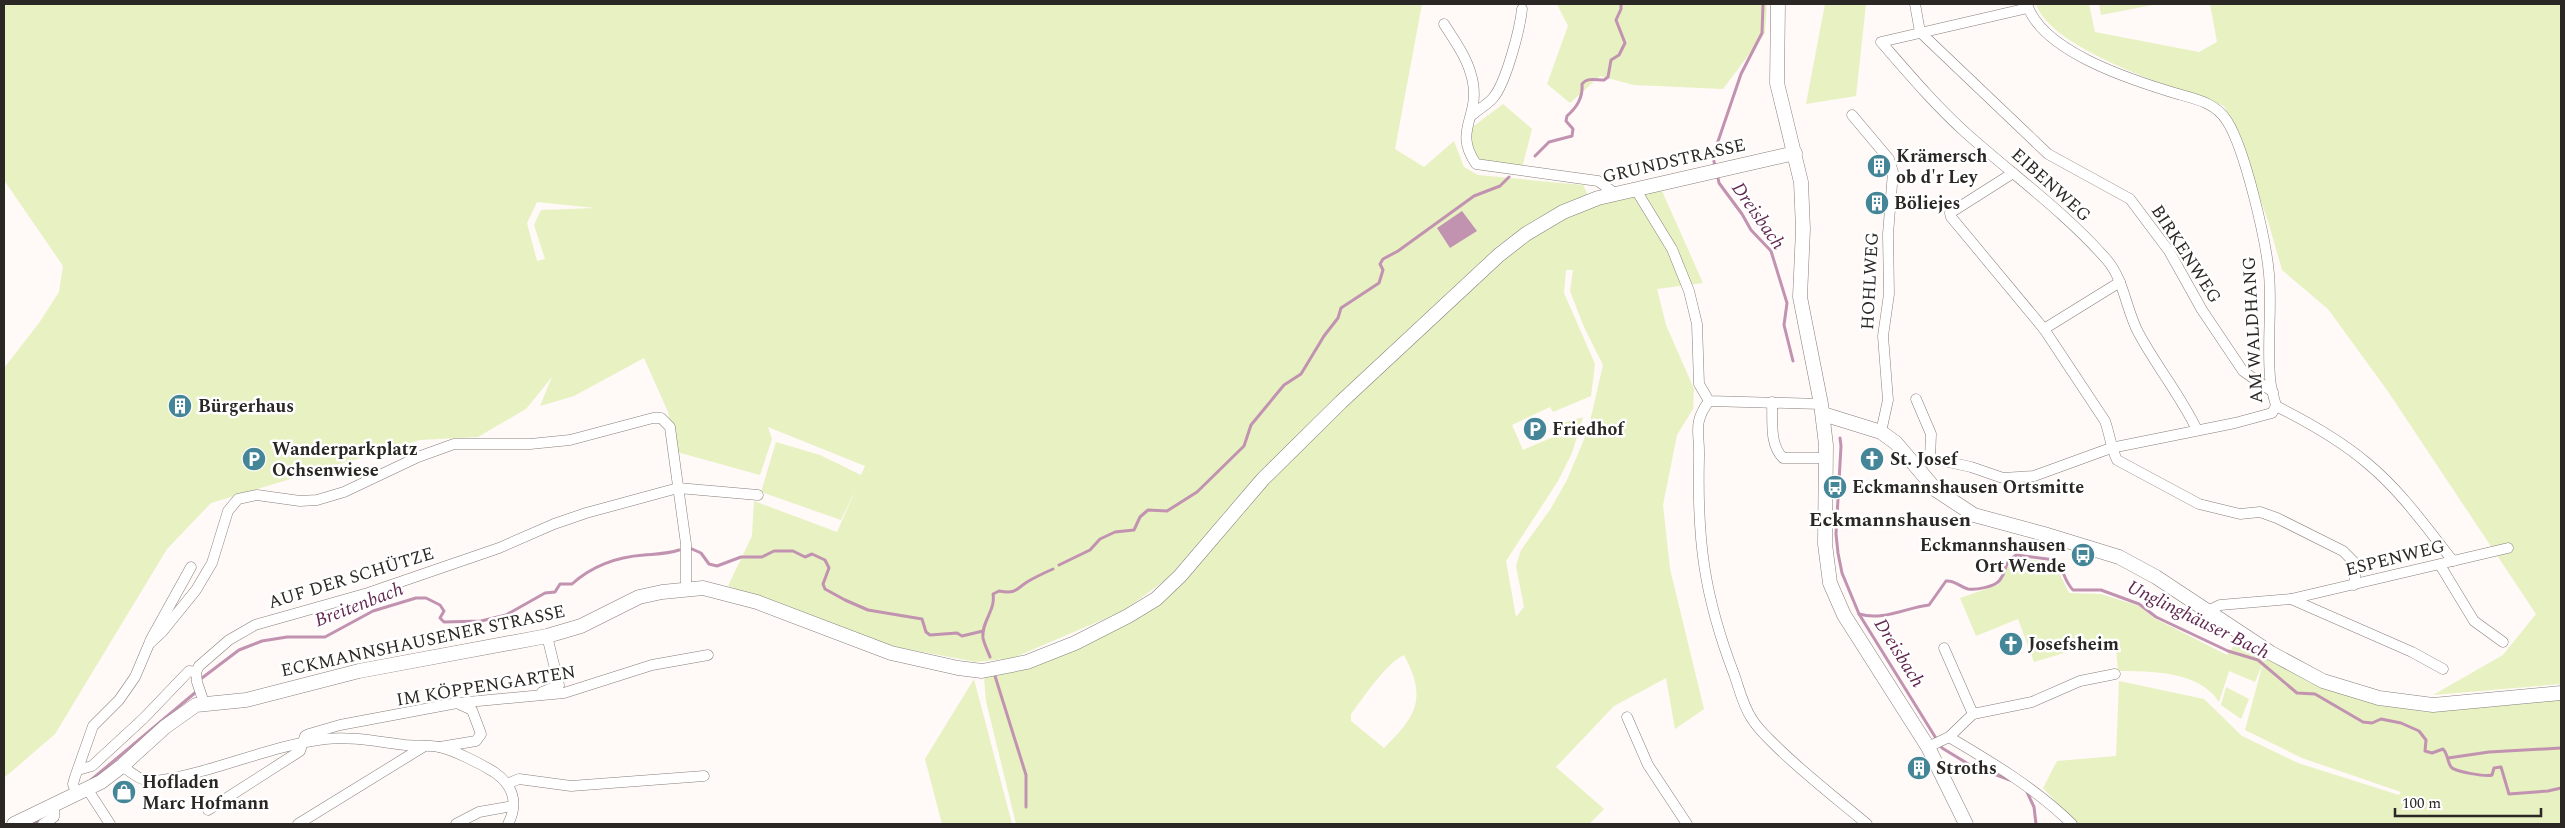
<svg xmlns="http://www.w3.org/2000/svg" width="2565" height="828" font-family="Spectral,serif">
	<rect width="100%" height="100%" fill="#fff9f7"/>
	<g fill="#e8f1c2" fill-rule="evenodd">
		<path d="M4,4h1418l-27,145 29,18 30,-26 10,26 14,8 105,10 5,10 -36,16 -52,33 -242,232 -91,103 -44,32 -110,47 -37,4 -85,-16 -163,-60 24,-50 2,-35 83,31 20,-45 -16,33 -80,-28 15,-50 44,13 41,20 4,-9 -97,-39 4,12 -12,36 -83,-23 -9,-40 -24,-54 -70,38 -34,10 12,-29 -26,32 -48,28 -58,3 -209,63 -44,46 -112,185 -51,44v-410l35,-45 20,-31 4,-26 -59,-86zM537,202l58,6 -54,2 -7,15 11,34 -8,2 -10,-38z"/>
		<polygon points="1557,4 1767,4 1765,33 1723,89 1634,85 1600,76 1570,103 1547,84 1568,26"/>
		<polygon points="1825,4 1866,4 1856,96 1806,104"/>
		<path d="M2036,4h53l6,28 104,20 18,-10 -7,-38h351v680l-128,11 70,-40 33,-41 -149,-224 -59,-81 -46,-39 -14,-49 -34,-95 -10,-20c-45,-17 -172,-55 -188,-102z"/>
		<polygon points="2099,4 2158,4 2101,15"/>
		<polygon points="1503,104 1532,129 1522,168 1479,161 1471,150 1470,129"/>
		<path d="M1662,191l41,92 -46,6 9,36 28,64 -1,20 -16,26 -14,70 7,64 34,140 -29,20 -9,-51 -52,28 -58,61 48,42 -15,15h-573l-30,-123 -2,-24 174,-76 109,-121 78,-75 183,-166 40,-23 37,-14zM1566,270h7l-3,21 14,36 19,38 -15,65 -21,50 -17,30 -29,40 -5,16 8,41 -8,10 -10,-56 52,-80 14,-28 11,-36 -24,7 1,10 -37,16 -11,-25 38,-18 3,5 38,-16 4,-32 -31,-71zM1404,655c23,43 13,61 -20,93l-33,-27v-7c13,-17 34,-50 53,-59z"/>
		<path d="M2012,558l42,4 15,31 32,1 38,12 15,12 73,37 13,-17 68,44 66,22 52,8 135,-13v125h-484l-34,-36 14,-27 59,-5 3,-75 85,18 38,37 56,27 101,32 2,-3 -99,-34 -57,-28 18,-67 -8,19 -26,-11 -10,31c-19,-31 -69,-31 -101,-31l-2,-22 -45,2 -37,11 -16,-43 -42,17 -16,-38 38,-13z"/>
		<polygon points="974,679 1012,824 942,824 925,759"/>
		<polygon points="2226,687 2249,699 2241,719 2221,705"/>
	</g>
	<polygon fill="#c193b1" points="1462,211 1477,231 1450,248 1437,228"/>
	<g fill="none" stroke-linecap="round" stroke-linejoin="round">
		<g stroke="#c193b1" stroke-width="3">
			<path d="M1535,156l14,-14 23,-6 1,-7 -7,-8 1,-5c10,-9 16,-18 15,-32 5,-7 14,-4 22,-4l4,-3 3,-17 8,-5 6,-12 -9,-23 5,-11v-5"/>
			<polyline points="1715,167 1713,156 1741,74 1762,33 1763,4"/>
			<polyline points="1717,173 1719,183 1742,214 1751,230 1771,251 1787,303 1784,325 1793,361"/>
			<polyline points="1840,438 1841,446 1836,534 1838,553 1842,573 1859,614 1942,748 1970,765 2010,780"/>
			<polyline points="692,549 701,553 709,564 717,566 741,557 762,557 774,551 793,551 805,557 812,554 825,560 829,568 823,584 825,589 845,600 868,610 922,619 926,632 930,635 957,633 962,636 983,631"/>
			<polyline points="1059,565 1090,550 1100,539 1115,532 1134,530 1140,517 1148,510 1167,511 1197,492 1244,446 1251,425 1284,385 1301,374 1324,336 1338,318 1341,308 1379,283 1383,270 1380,264 1383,259 1398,251 1474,196 1500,186 1509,177"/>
			<path d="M1859,614c24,7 46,-6 70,-9l17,-24c9,-1 14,6 22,8 8,1 26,-2 31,-8 9,-10 3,-17 17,-26l39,5c9,9 9,21 18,30h28l38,14 17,13 72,34 30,9 39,33 18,1 48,28 9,1 9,-4 20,4 18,8 7,9 -1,11 7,2 11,-4c5,5 4,12 8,18 4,5 36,10 41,8l2,-7 7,-1 8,27 39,-3 13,-3"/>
			<path d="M990,657c-2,-6 -6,-13 -7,-19 -2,-16 13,-28 10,-44l6,-3c17,3 16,-1 28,-9 8,-5 17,-9 26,-13"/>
			<polyline points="995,676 1026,775 1026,807"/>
			<path d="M202,678l37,-28 23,-9 25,-4h38l48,-26 43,-13h10l14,7 4,6 -4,7 4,4 37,-1 25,-6 39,-22 10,-1 5,-8h12c21,-19 44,-27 72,-29 11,-1 24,-1 35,-5"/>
			<polyline points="2448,758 2489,752 2561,748"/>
			<polyline points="91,780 196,692"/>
			<polyline points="2027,792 2034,807 2036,824"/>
			<polyline points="33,824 44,818"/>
		</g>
		<g stroke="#877f7b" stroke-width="11">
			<g id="street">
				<polyline points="1915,4 1920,32 2048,154 2130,199 2169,251 2202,310 2243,371 2273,392"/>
				<path d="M2028,8l-147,34c27,31 54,63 85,91 47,42 99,79 141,127 17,20 19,49 31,72 18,34 43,64 59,98"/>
				<path d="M1444,24c12,19 25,36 29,59 6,36 -20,47 3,81l122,17 18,13"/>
				<path d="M1472,115c7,-6 16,-11 21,-17 13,-15 27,-69 29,-89"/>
				<polyline points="1852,115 1889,159 1893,172 1888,234 1889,294 1883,336 1888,400 1881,432"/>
				<path d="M2013,173l-63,40 1,4 93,112 61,92c5,14 6,27 12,39l82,44 41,10 20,-2 17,6 66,33 14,14 -3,20"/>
				<polyline points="1636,190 1672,249 1689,291 1697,324 1699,384 1709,401 1821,404"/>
				<polyline points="2044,329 2120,282"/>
				<polyline points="1916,399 1931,434 1930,458"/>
				<path d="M1709,401c-17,23 -9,31 -10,57 -2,82 5,138 35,216 5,14 9,32 18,45 6,10 15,18 23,26 28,28 61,53 92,79"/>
				<path d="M1772,402c1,19 -3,42 11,56h44"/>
				<path d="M2276,406c32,16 64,34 91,57 34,28 59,64 86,98"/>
				<path d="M1915,464l15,-6 41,9 32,11 31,-2 77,-28 124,-25 37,-10 4,-7c-2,-9 -6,-20 -6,-29 -3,-34 2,-69 -1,-103 -3,-34 -24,-125 -42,-153 -13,-21 -38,-23 -59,-30 -42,-13 -127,-41 -141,-87"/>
				<polyline points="2440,565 2474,621 2503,642"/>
				<polyline points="2291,599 2508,548"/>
				<polyline points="2208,611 2220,605 2291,599 2412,652 2443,669"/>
				<polyline points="150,641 191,567"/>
				<polyline points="1944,648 1973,714"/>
				<polyline points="196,672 197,682 204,703"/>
				<polyline points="542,692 559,685 547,636"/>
				<polyline points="1627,717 1648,765 1687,824"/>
				<path d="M1949,737c44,26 86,51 123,87"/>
				<polyline points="440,747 476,741 481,734 472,710 459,704"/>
				<polyline points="1928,747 1949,737 1973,714 2032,702 2080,681 2115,674"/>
				<path d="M122,766c10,7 21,17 34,15 57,-8 112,-35 169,-42 27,-3 54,3 80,6 11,1 23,0 34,2 15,3 42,17 55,25 19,13 25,31 14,52"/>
				<polyline points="78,770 92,766 144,718 189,671 196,672 199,666 229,640 255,625 368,593 499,548 554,524 586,513 678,488 758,495"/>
				<polyline points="509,783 519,779 571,786 704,776"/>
				<polyline points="88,790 110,824"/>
				<polyline points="77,795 73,784 75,777 93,726 119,700 135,677 149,644 162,632 196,590 212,563 228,511 238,499 257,495 300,501 317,500 344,492 418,457 454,444 530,444 570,440 653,418 661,418 670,427 671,435 686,544 686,589"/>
				<polyline points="208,810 300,751 305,736 309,734 340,725 457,703 564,693 652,665 708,655"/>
				<polyline points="43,824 54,817 54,804"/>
				<polyline points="298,824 423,747"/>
				<polyline points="456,824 479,812 513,806"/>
			</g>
		</g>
		<g stroke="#877f7b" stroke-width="15">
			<g id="secondary">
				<polyline points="1778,4 1777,83 1801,182 1803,229 1800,297 1821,404 1826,445 1825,544 1830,583 1844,615 1928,747 1966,824"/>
				<polyline points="1823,414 1881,432 1896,443 1936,490 1974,515 2044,534 2119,557 2156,577 2271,653 2323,681 2379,698 2433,705 2561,693"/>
				<polyline points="14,824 101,782 122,766 165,727 196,705 246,700 359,671 547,636 581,626 639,597 662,592 703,588 757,602 891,653 958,668 982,671 1027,662 1075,643 1128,616 1156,599 1180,576 1263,479 1341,402 1499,255 1526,234 1563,212 1598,198 1795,153"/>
			</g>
		</g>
		<use href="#street" stroke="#fff" stroke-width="10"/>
		<use href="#secondary" stroke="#fff" stroke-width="14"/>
	</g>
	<defs>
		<g id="building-disc" transform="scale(1.25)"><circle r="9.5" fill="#448598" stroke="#fff"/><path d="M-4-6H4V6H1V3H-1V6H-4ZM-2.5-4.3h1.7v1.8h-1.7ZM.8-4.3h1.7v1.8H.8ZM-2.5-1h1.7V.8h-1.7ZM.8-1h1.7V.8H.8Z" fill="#fff"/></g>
		<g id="parking-disc" transform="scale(1.25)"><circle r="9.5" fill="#448598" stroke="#fff"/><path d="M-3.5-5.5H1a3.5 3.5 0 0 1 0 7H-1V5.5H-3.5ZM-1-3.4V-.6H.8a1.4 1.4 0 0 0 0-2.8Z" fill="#fff"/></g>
		<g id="church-disc" transform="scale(1.25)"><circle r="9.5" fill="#448598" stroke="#fff"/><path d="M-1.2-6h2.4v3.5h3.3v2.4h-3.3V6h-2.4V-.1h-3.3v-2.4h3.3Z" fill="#fff"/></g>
		<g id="bus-disc" transform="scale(1.25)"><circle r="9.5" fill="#448598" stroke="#fff"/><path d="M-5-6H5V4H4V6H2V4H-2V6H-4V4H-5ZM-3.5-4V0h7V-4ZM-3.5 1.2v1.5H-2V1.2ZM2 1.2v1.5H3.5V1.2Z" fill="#fff"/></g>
		<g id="shop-disc" transform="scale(1.25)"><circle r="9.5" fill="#448598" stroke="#fff"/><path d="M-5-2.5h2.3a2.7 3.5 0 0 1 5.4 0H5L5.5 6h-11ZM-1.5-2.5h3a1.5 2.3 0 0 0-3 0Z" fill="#fff"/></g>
	</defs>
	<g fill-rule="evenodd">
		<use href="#building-disc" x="1879" y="166"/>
		<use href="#building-disc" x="1877" y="203"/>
		<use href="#building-disc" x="180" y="406"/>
		<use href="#parking-disc" x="1535" y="429"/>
		<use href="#parking-disc" x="254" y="459"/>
		<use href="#church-disc" x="1872" y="459"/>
		<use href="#bus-disc" x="1835" y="487"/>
		<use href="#bus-disc" x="2083" y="555"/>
		<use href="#church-disc" x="2011" y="644"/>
		<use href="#building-disc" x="1919" y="768"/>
		<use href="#shop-disc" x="124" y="792"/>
	</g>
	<g text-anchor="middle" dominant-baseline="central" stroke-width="5" stroke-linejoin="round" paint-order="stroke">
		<g font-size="18" font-weight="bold" fill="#2a2725" stroke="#fff" text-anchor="start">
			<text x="1896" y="156">Krämersch<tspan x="1896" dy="21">ob d'r Ley</tspan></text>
			<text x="1894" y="203">Böliejes</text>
			<text x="198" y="406">Bürgerhaus</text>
			<text x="1552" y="429">Friedhof</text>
			<text x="272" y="449">Wanderparkplatz<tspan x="272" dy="21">Ochsenwiese</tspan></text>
			<text x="1890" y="459">St. Josef</text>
			<text x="1852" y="487">Eckmannshausen Ortsmitte</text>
			<text x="2066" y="545" text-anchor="end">Eckmannshausen<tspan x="2066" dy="21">Ort Wende</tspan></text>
			<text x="2028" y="644">Josefsheim</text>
			<text x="1936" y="768">Stroths</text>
			<text x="142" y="782">Hofladen<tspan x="142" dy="21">Marc Hofmann</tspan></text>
		</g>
		<g font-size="18" fill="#2a2725" stroke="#fff">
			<text transform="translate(1674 161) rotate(-13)">GRUNDSTRASSE</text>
			<text transform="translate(2051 185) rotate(42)">EIBENWEG</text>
			<text transform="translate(2186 254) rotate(57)">BIRKENWEG</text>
			<text transform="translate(1870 281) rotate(-87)">HOHLWEG</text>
			<text transform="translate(2253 330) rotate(-93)">AM WALDHANG</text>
			<text transform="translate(2395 558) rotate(-14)">ESPENWEG</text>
			<text transform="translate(351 578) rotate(-17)">AUF DER SCHÜTZE</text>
			<text transform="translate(423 641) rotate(-12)">ECKMANNSHAUSENER STRASSE</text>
			<text transform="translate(486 686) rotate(-9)">IM KÖPPENGARTEN</text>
		</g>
		<g font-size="19" font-style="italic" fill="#612850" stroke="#fff">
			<text transform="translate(1758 216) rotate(55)">Dreisbach</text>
			<text transform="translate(359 605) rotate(-21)">Breitenbach</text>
			<text transform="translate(2198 620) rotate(26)">Unglinghäuser Bach</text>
			<text transform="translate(1899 653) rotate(58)">Dreisbach</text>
		</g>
		<g font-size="20" font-weight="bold" fill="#2a2725" stroke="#fff">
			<text x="1890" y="520">Eckmannshausen</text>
		</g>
	</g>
	<rect width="2565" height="828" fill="none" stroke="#2a2725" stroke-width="10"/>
	<path d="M2395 808v8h146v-8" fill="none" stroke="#2a2725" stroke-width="2.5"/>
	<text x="2402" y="808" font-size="15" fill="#2a2725" stroke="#ffffff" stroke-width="4" paint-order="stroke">100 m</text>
</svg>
